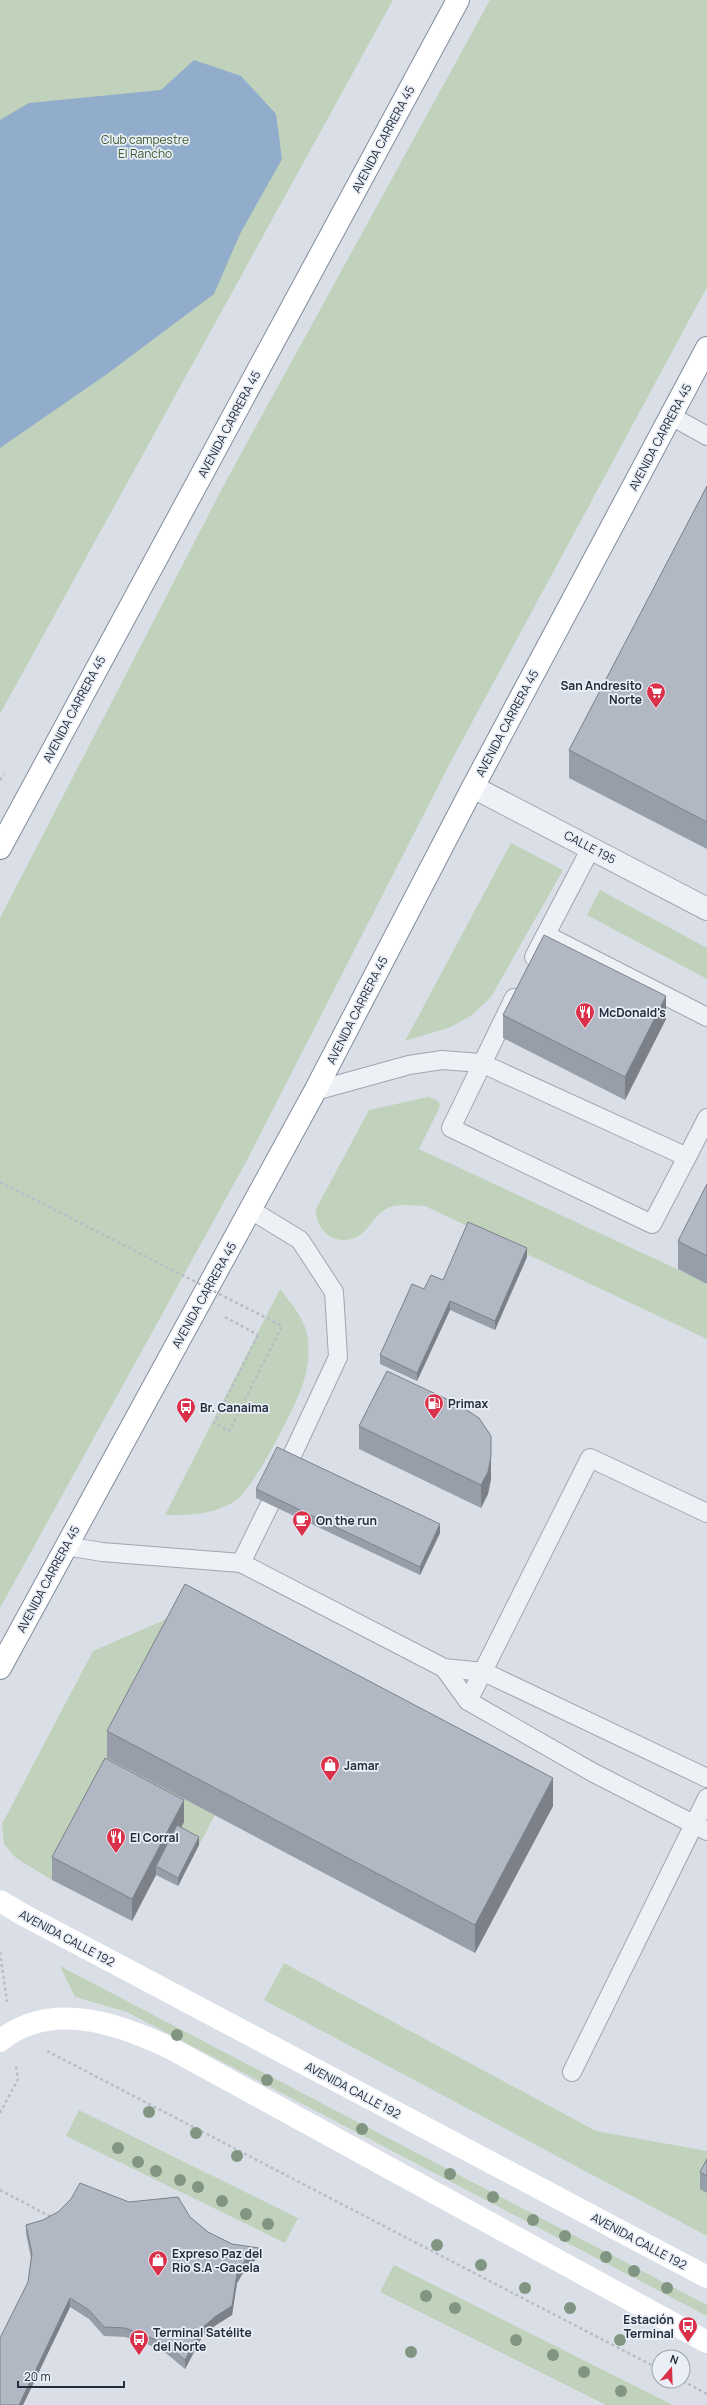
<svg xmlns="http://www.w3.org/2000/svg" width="707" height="2405" font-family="Manrope,sans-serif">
	<rect width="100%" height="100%" fill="#dadfe7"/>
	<g fill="#c0d2bb">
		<polygon points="0,0 393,0 0,714"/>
		<polygon points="490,0 707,0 707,287 448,767 245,1164 0,1608 0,918 226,481"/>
		<polygon points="511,843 563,870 491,997 472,1015 451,1027 405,1041"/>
		<polygon points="600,890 707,948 707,979 587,915"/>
		<path d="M428,1097l9,3 3,5 -2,6 -19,38 288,134v56l-282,-133c-11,0 -26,-3 -37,2 -13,6 -18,20 -28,27 -21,14 -45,-3 -44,-26l53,-99z"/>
		<path d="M280,1289c10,13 21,25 26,41 5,18 2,42 -5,59 -9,24 -47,99 -66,112 -22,14 -44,14 -70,14z"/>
		<polygon points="185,1611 215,1815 199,1845 177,1834 105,1781 52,1880 16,1858 4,1844 2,1824 93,1651"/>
		<polygon points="284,1963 596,2131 707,2151 707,2236 264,2000"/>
		<polygon points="60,1966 707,2305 707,2316 127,2012 75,1997"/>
		<polygon points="79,2110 298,2218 285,2243 66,2136"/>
		<polygon points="394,2265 673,2405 606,2405 380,2292"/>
	</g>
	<polygon fill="#91adcb" points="194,60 241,76 276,114 282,159 240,234 214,294 107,374 0,448 0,120 29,103 161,90"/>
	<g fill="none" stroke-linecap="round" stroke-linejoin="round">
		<g stroke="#9fa6b1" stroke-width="20">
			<g id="lane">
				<polyline points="671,416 707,436"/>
				<polyline points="546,935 707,1017"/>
				<polyline points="534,957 591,848"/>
				<polyline points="514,998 451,1128 652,1224 687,1157"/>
				<polyline points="315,1091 409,1065 442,1060 481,1063 687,1157 707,1118"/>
				<polyline points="251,1210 300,1240 334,1292 338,1357 289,1462"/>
				<polyline points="66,1546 102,1552 241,1563 444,1668 484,1672 707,1778"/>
				<polyline points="241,1563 270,1504"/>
				<polyline points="444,1668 468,1701 592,1772 707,1831"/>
				<polyline points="468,1701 590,1458 707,1513"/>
				<polyline points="572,2072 707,1798"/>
			</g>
		</g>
		<g stroke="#9fa6b1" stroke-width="24">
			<polyline id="street" points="473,787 707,909"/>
		</g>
		<g stroke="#808c9f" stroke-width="24">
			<g id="highway">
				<polyline points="0,848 458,0"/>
				<polyline points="0,1668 315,1091 473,787 707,348"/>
			</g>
		</g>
		<g stroke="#b8bdc5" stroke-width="2.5" stroke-dasharray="3 3" stroke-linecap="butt">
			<polyline points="0,780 4,774"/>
			<polyline points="225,1317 258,1335"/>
			<polyline points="0,1952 7,2002"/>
			<polyline points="47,2051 659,2369"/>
			<polyline points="0,2113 18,2079 16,2066"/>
			<polyline points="0,2190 53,2218"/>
			<polyline points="683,2381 707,2394"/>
		</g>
		<use href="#lane" stroke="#edf0f5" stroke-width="18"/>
		<use href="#street" stroke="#edf0f5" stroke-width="22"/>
		<g stroke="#fff" stroke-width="22">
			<polyline points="0,1901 20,1913 707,2277"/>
			<path d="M0,2041c51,-42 120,-17 172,8l535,293"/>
		</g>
		<use href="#highway" stroke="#fff" stroke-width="22"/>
		<polyline stroke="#b8bdc5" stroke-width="2.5" stroke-dasharray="3 3" stroke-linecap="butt" points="0,1182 282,1326 229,1431 214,1423 258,1335"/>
	</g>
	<g fill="#809682">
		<circle cx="177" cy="2035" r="6"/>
		<circle cx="267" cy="2080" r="6"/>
		<circle cx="149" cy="2112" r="6"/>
		<circle cx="362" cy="2129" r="6"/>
		<circle cx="196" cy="2133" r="6"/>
		<circle cx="118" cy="2148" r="6"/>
		<circle cx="237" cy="2156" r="6"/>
		<circle cx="138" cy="2162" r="6"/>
		<circle cx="156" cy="2171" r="6"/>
		<circle cx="450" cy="2174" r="6"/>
		<circle cx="180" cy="2180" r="6"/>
		<circle cx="198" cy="2187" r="6"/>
		<circle cx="493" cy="2197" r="6"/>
		<circle cx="222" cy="2201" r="6"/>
		<circle cx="246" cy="2214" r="6"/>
		<circle cx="533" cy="2220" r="6"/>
		<circle cx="268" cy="2224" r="6"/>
		<circle cx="565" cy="2236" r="6"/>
		<circle cx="437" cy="2245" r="6"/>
		<circle cx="606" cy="2257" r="6"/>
		<circle cx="481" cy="2265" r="6"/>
		<circle cx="634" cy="2271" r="6"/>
		<circle cx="525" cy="2288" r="6"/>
		<circle cx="667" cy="2288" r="6"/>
		<circle cx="426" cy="2296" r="6"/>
		<circle cx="455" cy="2308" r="6"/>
		<circle cx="570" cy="2308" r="6"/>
		<circle cx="516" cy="2340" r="6"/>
		<circle cx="620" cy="2340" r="6"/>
		<circle cx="411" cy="2352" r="6"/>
		<circle cx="553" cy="2355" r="6"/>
		<circle cx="584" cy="2372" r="6"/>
		<circle cx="621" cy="2391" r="6"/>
	</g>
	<g fill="#989ea9">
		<polygon points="707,486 707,849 569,778 569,750"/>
		<polygon points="503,1015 666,1019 625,1100 503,1038"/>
		<polygon points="707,1184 707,1284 678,1269 678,1241"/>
		<polygon points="527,1257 495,1330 450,1310 417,1381 380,1364 380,1355 424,1289 443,1280"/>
		<polygon points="359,1426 491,1479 488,1494 481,1508 359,1449"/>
		<polygon points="256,1489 440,1533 420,1575 256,1498"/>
		<polygon points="107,1731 553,1806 475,1953 107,1758"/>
		<polygon points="184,1822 181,1827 199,1845 178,1886 156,1875 132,1921 52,1880 52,1857"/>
		<polygon points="707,2159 707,2193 700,2189 700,2172"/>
		<polygon points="129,2202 190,2217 208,2232 232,2244 259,2257 246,2268 237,2283 232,2315 216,2325 202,2337 185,2369 167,2354 147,2344 125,2337 104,2336 89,2319 70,2307 23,2405 0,2405 28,2282 31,2258 26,2234 26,2225"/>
	</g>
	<g fill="#7c8189">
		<polygon points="666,996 666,1019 625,1100 625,1077"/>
		<polygon points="527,1248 527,1257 495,1330 495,1321"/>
		<polygon points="450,1301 450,1310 417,1381 417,1373"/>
		<polygon points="491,1456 491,1479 488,1494 481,1508 481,1485"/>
		<polygon points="440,1524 440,1533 420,1575 420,1567"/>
		<polygon points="553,1778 553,1806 475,1953 475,1925"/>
		<polygon points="184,1800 184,1822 160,1868 156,1866 156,1875 132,1921 132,1899"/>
		<polygon points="199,1837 199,1845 178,1886 178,1878"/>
		<polygon points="259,2248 259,2257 246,2268 237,2283 232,2315 216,2325 202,2337 185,2369 185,2360 202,2328 237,2274 246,2259"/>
		<polygon points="70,2298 70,2307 23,2405 19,2405"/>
	</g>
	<g fill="#b1b8c4" stroke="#7c8189">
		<polygon points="707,486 707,822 569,750"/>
		<polygon points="544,935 666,996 625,1077 503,1015"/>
		<polygon points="707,1184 707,1256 678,1241"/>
		<polygon points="468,1222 527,1248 495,1321 450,1301 417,1373 380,1355 412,1284 424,1289 431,1275 443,1280"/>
		<polygon points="387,1371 459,1405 479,1418 491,1436 491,1456 488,1472 481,1485 359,1426"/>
		<polygon points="277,1447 440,1524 420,1567 256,1489"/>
		<polygon points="185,1584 553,1778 475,1925 107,1731"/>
		<polygon points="105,1758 184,1800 132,1899 52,1857"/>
		<polygon points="177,1825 199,1837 178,1878 156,1866"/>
		<polygon points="707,2159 707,2176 700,2172"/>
		<polygon points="80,2183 129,2202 178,2197 190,2217 208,2232 232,2244 259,2248 246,2259 237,2274 232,2306 216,2316 202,2328 185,2360 167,2345 147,2336 125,2328 104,2327 89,2310 70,2298 19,2405 0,2405 0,2338 28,2282 32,2253 26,2225 43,2220 58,2212 71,2199"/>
	</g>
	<defs>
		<g id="supermarket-pin" transform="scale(1)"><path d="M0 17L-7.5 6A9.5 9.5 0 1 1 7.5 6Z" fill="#db304a" stroke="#eaeef5"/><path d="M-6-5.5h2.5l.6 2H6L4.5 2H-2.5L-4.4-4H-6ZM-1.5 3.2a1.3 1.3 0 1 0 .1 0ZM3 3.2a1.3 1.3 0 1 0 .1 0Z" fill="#fff"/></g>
		<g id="restaurant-pin" transform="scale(1)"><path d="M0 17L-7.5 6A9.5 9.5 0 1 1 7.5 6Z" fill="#db304a" stroke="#eaeef5"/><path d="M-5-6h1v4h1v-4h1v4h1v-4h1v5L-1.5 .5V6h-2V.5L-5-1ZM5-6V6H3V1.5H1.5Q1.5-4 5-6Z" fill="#fff"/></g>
		<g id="fuel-pin" transform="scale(1)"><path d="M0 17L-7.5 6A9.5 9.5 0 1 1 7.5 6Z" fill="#db304a" stroke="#eaeef5"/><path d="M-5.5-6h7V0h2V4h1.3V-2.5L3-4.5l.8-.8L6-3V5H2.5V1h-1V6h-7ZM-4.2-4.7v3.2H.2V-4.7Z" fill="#fff"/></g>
		<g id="bus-pin" transform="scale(1)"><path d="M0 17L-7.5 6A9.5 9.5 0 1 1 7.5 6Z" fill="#db304a" stroke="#eaeef5"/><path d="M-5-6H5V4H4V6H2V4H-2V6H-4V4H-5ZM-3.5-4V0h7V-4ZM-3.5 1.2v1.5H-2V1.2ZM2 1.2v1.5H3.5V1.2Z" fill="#fff"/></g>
		<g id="cafe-pin" transform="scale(1)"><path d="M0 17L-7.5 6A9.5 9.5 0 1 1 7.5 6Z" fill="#db304a" stroke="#eaeef5"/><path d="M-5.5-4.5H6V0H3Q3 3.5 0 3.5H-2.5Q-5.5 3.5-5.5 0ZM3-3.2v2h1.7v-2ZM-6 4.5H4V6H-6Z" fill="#fff"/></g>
		<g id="shop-pin" transform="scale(1)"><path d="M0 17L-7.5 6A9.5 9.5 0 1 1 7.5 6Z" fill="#db304a" stroke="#eaeef5"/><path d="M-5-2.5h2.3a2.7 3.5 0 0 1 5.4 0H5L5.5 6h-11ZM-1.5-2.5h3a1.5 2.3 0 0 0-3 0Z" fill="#fff"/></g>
	</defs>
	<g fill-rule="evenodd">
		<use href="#supermarket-pin" x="656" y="692"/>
		<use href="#restaurant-pin" x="585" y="1012"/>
		<use href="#fuel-pin" x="434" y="1403"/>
		<use href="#bus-pin" x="186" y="1407"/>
		<use href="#cafe-pin" x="302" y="1520"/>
		<use href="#shop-pin" x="330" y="1765"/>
		<use href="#restaurant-pin" x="116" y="1837"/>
		<use href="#shop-pin" x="158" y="2260"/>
		<use href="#bus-pin" x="688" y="2326"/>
		<use href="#bus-pin" x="139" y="2339"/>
	</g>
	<g text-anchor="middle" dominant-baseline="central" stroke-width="3.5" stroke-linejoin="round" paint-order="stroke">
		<g font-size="12" fill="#375b2f" stroke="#eaeef5">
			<text x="145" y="139">Club campestre<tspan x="145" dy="14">El Rancho</tspan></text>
		</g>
		<g font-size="12" fill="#232d3e" stroke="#eaeef5">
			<text transform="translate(383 139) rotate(-62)">AVENIDA CARRERA 45</text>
			<text transform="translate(229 424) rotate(-62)">AVENIDA CARRERA 45</text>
			<text transform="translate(660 437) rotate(-62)">AVENIDA CARRERA 45</text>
			<text transform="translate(74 709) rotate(-62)">AVENIDA CARRERA 45</text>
			<text transform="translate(507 723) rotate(-62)">AVENIDA CARRERA 45</text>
			<text transform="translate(590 847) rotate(28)">CALLE 195</text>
			<text transform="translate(357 1010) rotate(-63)">AVENIDA CARRERA 45</text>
			<text transform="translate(204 1295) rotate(-61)">AVENIDA CARRERA 45</text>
			<text transform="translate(48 1579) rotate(-62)">AVENIDA CARRERA 45</text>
			<text transform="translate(67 1938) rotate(28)">AVENIDA CALLE 192</text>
			<text transform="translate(353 2090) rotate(28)">AVENIDA CALLE 192</text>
			<text transform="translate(639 2241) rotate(28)">AVENIDA CALLE 192</text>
		</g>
		<g font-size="12" font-weight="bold" fill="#232d3e" stroke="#eaeef5" text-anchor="start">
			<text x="642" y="685" text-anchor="end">San Andresito<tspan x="642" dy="14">Norte</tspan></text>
			<text x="599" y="1012">McDonald's</text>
			<text x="448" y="1403">Primax</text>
			<text x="200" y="1407">Br. Canaima</text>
			<text x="316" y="1520">On the run</text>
			<text x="344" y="1765">Jamar</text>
			<text x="130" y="1837">El Corral</text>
			<text x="172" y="2253">Expreso Paz del<tspan x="172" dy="14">Rio S.A -Gacela</tspan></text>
			<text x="674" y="2319" text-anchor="end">Estación<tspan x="674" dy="14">Terminal</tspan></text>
			<text x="153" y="2332">Terminal Satélite<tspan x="153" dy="14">del Norte</tspan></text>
		</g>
	</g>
	<g transform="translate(671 2369) rotate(19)"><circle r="19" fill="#eaeef5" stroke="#9aa1ac"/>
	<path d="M0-3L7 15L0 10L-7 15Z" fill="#db304a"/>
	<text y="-6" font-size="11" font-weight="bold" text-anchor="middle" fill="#232d3e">N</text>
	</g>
	<path d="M18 2381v6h106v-6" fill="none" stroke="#232d3e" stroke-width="2"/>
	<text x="24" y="2381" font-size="12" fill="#232d3e" stroke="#eaeef5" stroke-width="3" paint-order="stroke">20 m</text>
</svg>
